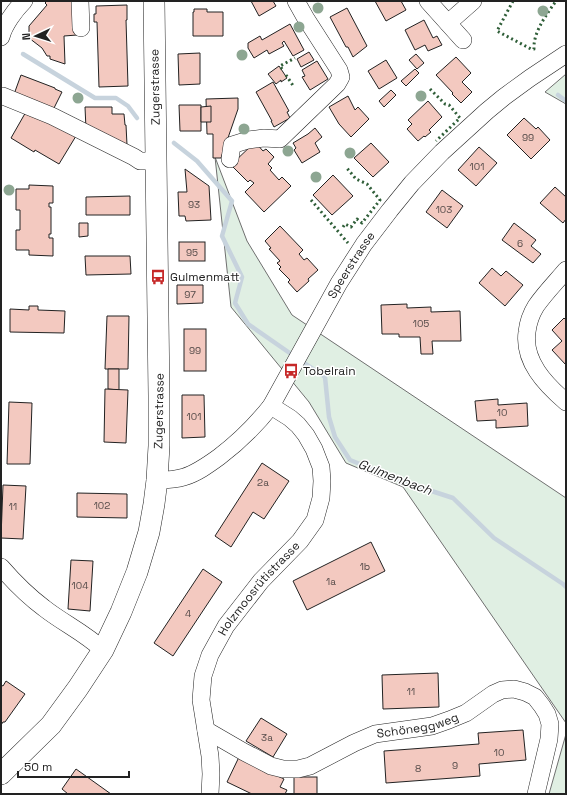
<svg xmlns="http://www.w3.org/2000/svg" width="567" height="795" font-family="'Space Grotesk',sans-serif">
	<rect width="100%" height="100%" fill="#fff"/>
	<g fill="#e0efe3" stroke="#6f6f6f">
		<polygon points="566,74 566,104 545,92"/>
		<polygon points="215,157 247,241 292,315 566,498 566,723 403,487 346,463 309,402 231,307"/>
		<polygon points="566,734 566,794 549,794"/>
	</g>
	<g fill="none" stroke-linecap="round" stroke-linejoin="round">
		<g stroke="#c7d3dd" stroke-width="4.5">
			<polyline points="23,54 95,98 116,98 128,106 137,118"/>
			<polyline points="558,95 566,101"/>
			<polyline points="174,143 197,161 232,201 222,236 242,277 235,303 248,324 294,356"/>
			<polyline points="300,360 325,377 329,417 335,437 350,460 404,482 453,498 494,538 563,584 566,587"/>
		</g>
	</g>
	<g fill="#f3c9c0" stroke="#222">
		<polygon points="47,1 77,1 77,35 64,36 65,64 50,59 50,56 47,56 42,48 29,38 29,26 47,5 45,3"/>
		<polygon points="251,1 273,1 276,6 259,16"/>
		<polygon points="375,1 401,1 406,10 386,21"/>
		<polygon points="127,5 127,20 126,20 128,86 99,87 97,22 94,22 94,14 96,14 96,6"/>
		<polygon points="347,8 367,46 353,57 348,47 346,47 330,17"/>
		<polygon points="194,9 207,9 207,12 223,12 223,36 193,36 193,12 194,12"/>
		<polygon points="424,20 433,38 437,36 442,45 428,51 425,45 415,50 405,30"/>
		<polygon points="290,24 304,50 293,56 284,41 282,43 284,46 269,54 267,50 254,58 248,48 248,43 260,36 262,40"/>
		<polygon points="309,52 314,60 301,67 297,59"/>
		<polygon points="200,53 200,84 179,85 178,54"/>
		<polygon points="416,54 424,63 417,69 409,60"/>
		<polygon points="456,57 471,73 462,82 472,92 461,103 452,94 453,93 436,75"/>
		<polygon points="386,60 397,78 379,89 368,71"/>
		<polygon points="317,61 328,79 310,90 302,77 305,76 302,70"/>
		<polygon points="279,66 287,78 281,82 281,80 276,84 268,74"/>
		<polygon points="415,69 419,73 406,86 401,81"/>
		<polygon points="21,75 55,88 55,89 62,92 53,110 13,97"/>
		<polygon points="273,82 289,111 287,112 290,118 274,127 271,121 272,121 256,92"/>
		<polygon points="391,90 396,95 384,107 379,101"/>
		<polygon points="348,96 355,110 358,107 369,119 351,137 339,124 329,107"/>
		<polygon points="238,98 238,109 221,158 213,158 213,134 207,134 206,99"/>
		<polygon points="428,101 442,117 429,130 431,132 425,137 424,136 418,141 407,129 412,124 408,120"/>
		<polygon points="179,105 201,105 201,131 180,131"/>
		<polygon points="211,106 211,122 201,122 201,107"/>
		<polygon points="85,107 112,107 112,114 124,114 125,125 126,125 127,145 86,129"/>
		<polygon points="27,110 76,136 59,164 35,150 34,152 11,138"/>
		<polygon points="524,118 536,129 538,127 550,140 531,159 507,135"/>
		<polygon points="315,128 322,137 315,143 320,152 302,163 294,150 296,148 293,143 308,134"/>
		<polygon points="255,142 263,151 266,149 274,157 268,164 272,168 270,170 279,180 282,177 291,186 264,212 245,192 254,183 250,180 248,182 231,165"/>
		<polygon points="371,143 389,162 373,177 354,158"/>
		<polygon points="479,147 497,163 476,186 458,170"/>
		<polygon points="185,169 209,186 211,220 186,221 185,216 179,216 178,192 187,192"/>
		<polygon points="333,175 353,196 332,215 313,195"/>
		<polygon points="29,185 53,186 53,203 49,203 49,207 51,207 51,234 49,234 49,238 53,238 53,256 29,255 29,250 16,250 16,230 20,230 20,210 16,210 16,189 29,189"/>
		<polygon points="555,187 566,197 566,219 563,223 540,203"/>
		<polygon points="442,190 463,206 447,228 426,212"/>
		<polygon points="130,196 130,215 86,215 86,197"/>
		<polygon points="79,223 88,223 88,236 79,237"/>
		<polygon points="514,223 536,240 531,246 541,254 533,263 502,240"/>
		<polygon points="280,226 303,250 299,254 304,260 307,258 318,270 308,279 309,281 297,292 288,282 290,280 279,269 281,267 277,263 280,261 269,249 271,248 265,241"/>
		<rect x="179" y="242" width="26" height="19"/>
		<polygon points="85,256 130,256 131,274 86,275"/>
		<polygon points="492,268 501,276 506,271 523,285 505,306 479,283"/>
		<polygon points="177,285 203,285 203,303 177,304"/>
		<polygon points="407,304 407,308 431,307 431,312 460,311 461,341 432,341 433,354 421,354 420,337 399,337 399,334 382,334 381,305"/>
		<polygon points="29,306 38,306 38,310 65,311 64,333 10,332 10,309 29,310"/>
		<polygon points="107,316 129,316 128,369 105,369"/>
		<polygon points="564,318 566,320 566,365 552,350 562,341 552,330"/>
		<rect x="184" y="329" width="22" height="42"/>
		<polygon points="108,369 119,369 119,390 108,389"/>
		<polygon points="105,389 128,390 126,443 104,442"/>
		<polygon points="182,395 204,395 205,437 182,438"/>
		<polygon points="498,399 498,405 527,403 528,426 496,428 496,420 477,421 475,401"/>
		<polygon points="9,402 32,403 30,464 7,464"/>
		<polygon points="262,463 289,481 264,519 253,512 231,547 215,536"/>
		<polygon points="3,485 26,486 23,539 1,538"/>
		<polygon points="77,493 127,494 127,518 77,517"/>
		<polygon points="371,542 385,571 307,610 293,581"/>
		<polygon points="71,560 93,561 90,611 68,609"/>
		<polygon points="203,569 222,582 173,656 154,643"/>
		<polygon points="438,673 439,707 383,709 382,675"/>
		<polygon points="6,681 25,694 5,722 3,722 1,725 1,685 3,686"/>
		<polygon points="261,718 287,734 273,757 246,741"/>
		<polygon points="523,730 526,760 479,764 480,776 386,783 384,751 479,744 478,733"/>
		<polygon points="239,757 284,779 280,787 287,790 285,794 252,794 227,782"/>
		<polygon points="76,769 111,794 68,794 62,789"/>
		<rect x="294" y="777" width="23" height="17"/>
	</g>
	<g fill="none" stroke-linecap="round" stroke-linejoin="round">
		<g stroke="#222" stroke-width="18">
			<g id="minor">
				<polyline points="80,1 81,28"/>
				<polyline points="428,1 463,40"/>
				<polyline points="448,23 473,1"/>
				<path d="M1,37c3,-12 14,-27 23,-36"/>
				<polyline points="1,96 3,96 52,116 134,157 140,161 156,161"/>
				<polyline points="230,159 232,145 248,140 264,138 280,139 337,84 341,77 339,70 305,17 296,1"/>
				<path d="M566,270c-10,12 -21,23 -30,36 -5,8 -8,17 -9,26 -4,29 18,52 39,70"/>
				<path id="s1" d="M157,480c9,0 18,0 27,-3 13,-4 24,-12 35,-20 20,-15 37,-32 52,-51l68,-123 25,-39 26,-34 22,-27 30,-31 45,-41 17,-14 26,-19 36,-24"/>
				<path d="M1,567c13,15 27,29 43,41 19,15 41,25 59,42"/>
				<path id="s2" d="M206,730l38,22 27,14 12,3h15l12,-3 44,-23 21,-9 57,-8 17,-6 17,-7 27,-19 9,-4 12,-1 11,3 10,5 7,9 5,8 3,10 -1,15 -13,55"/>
				<path id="s3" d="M210,794l1,-20 -1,-18 -9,-56 2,-24 7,-21 16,-29 35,-45 39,-40 15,-21 6,-22 1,-17 -1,-14 -7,-18 -8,-14 -8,-10 -8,-7 -19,-12"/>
			</g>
		</g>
		<g stroke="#222" stroke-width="22">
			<polyline id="major" points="1,774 51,725 78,688 103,650 121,612 137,572 149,532 154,504 157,480 159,446 159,395 154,1"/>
		</g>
		<use href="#minor" stroke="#fff" stroke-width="17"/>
		<use href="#major" stroke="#fff" stroke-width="21"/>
		<g stroke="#2f5e38" stroke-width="3" stroke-dasharray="2 3" stroke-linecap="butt">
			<path d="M513,1l-16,30 34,18h3c-1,-17 13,-35 22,-48"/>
			<polyline points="282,69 280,66 295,58"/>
			<polyline points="286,75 294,87"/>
			<polyline points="430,89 445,104 449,105 460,118 436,141"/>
			<polyline points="311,200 348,243"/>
			<polyline points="343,227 345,224 351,227 357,219 362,223 380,200 367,184 356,179 346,167"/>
		</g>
	</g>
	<g fill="#8da692">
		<circle cx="318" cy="8" r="5.5"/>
		<circle cx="543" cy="11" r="5.5"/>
		<circle cx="299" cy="27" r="5.5"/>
		<circle cx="242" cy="55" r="5.5"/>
		<circle cx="421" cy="96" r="5.5"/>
		<circle cx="78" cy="98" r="5.5"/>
		<circle cx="244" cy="129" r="5.5"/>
		<circle cx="288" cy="151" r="5.5"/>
		<circle cx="350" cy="153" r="5.5"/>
		<circle cx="316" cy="177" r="5.5"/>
		<circle cx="9" cy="190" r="5.5"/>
	</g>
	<defs>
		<g id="bus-bare" transform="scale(1.2)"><path d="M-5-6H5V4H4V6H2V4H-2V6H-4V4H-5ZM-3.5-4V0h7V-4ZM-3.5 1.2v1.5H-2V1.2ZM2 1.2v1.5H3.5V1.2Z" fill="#c62828" stroke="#fff" stroke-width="2.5" paint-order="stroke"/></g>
	</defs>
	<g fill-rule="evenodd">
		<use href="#bus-bare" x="158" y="277"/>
		<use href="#bus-bare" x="291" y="371"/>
	</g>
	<g text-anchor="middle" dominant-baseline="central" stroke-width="3" stroke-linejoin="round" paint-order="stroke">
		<g font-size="10" fill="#564c4a">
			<text x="528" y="137">99</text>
			<text x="477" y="166">101</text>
			<text x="194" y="204">93</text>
			<text x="444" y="209">103</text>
			<text x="520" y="243">6</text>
			<text x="192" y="252">95</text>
			<text x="190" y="294">97</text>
			<text x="421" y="323">105</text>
			<text x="195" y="350">99</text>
			<text x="502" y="412">10</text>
			<text x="194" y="416">101</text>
			<text x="263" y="482">2a</text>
			<text x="102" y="505">102</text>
			<text x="13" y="506">11</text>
			<text x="365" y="566">1b</text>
			<text x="331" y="581">1a</text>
			<text x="80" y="585">104</text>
			<text x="188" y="613">4</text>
			<text x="411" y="691">11</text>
			<text x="267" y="737">3a</text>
			<text x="499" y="752">10</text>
			<text x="455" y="765">9</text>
			<text x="418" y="768">8</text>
		</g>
		<g font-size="12" fill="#222" stroke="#fff">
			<text transform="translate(155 87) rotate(-91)">Zugerstrasse</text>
			<text stroke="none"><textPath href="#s1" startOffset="303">Speerstrasse</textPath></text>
			<text transform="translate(159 411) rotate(-89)">Zugerstrasse</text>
			<text stroke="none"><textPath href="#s3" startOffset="224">Holzmoosrütistrasse</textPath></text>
			<text stroke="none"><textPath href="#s2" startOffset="230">Schöneggweg</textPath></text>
		</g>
		<g font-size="12" fill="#222" stroke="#fff" text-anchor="start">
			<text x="170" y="277">Gulmenmatt</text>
			<text x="303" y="371">Tobelrain</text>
		</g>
		<g font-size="13" font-style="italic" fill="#222" stroke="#fff">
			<text transform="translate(395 477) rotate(21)">Gulmenbach</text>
		</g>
	</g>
	<rect width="567" height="795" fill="none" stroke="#222222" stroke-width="4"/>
	<g transform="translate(36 36) rotate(266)" stroke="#ffffff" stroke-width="3" paint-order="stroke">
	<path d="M0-3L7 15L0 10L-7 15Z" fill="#222222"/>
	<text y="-6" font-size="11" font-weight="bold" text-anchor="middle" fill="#222222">N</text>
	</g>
	<path d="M18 771v6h111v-6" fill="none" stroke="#222222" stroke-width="2"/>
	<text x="24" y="771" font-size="12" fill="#222222" stroke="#ffffff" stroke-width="3" paint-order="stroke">50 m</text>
</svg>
